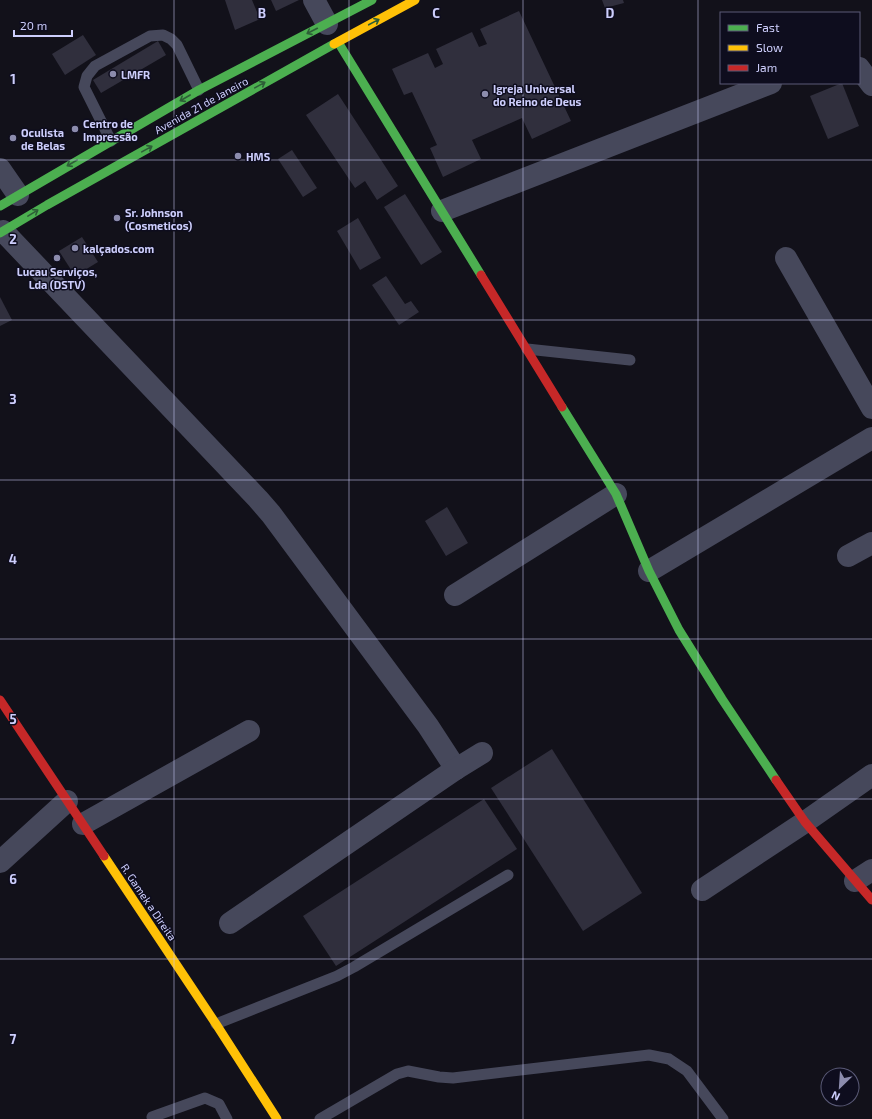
<svg xmlns="http://www.w3.org/2000/svg" width="872" height="1119" font-family="'Exo 2',sans-serif">
	<rect width="100%" height="100%" fill="#12111a"/>
	<g fill="#302f3d">
		<polygon points="225,0 252,0 260,19 235,30"/>
		<polygon points="271,0 299,0 276,11"/>
		<polygon points="602,0 623,0 624,3 605,8"/>
		<polygon points="519,11 571,121 532,139 522,118 472,140 481,159 443,177 430,148 437,145 412,92 404,95 392,69 428,53 435,68 443,64 436,49 472,32 479,47 487,44 480,29"/>
		<polygon points="83,35 96,55 65,75 52,54"/>
		<polygon points="158,41 166,55 101,93 93,80"/>
		<polygon points="842,83 859,126 828,139 810,96"/>
		<polygon points="338,94 398,186 377,200 365,181 355,188 306,115"/>
		<polygon points="292,150 317,188 303,197 278,159"/>
		<polygon points="405,194 442,252 421,265 384,207"/>
		<polygon points="358,218 381,258 360,270 337,231"/>
		<polygon points="82,237 98,262 75,276 59,251"/>
		<polygon points="386,276 405,304 411,301 419,312 399,325 372,285"/>
		<polygon points="0,297 12,320 0,326"/>
		<polygon points="447,507 468,543 446,556 425,521"/>
		<polygon points="552,749 642,893 583,931 491,788"/>
		<polygon points="484,799 517,849 336,966 303,916"/>
	</g>
	<g fill="none" stroke-linecap="round" stroke-linejoin="round">
		<g stroke="#46485b" stroke-width="11">
			<polyline points="111,141 84,87 87,76 95,66 150,36 163,35 171,39 177,45 199,90"/>
			<polyline points="527,349 630,360"/>
			<polyline points="216,1024 337,976 354,967 508,875"/>
			<polyline points="152,1117 205,1098 219,1104 227,1119"/>
			<polyline points="320,1119 397,1074 408,1071 439,1077 453,1078 649,1055 669,1059 687,1071 723,1119"/>
		</g>
		<g stroke="#46485b" stroke-width="22">
			<polyline points="314,0 327,24"/>
			<polyline points="859,68 872,85"/>
			<polyline points="0,169 18,195"/>
			<polyline points="442,211 771,83"/>
			<polyline points="3,231 258,499 271,514 428,726 456,769"/>
			<polyline points="786,258 872,408"/>
			<polyline points="848,556 872,543"/>
			<polyline points="649,571 872,438"/>
			<polyline points="455,595 616,494"/>
			<polyline points="83,824 249,731"/>
			<polyline points="0,862 67,801"/>
			<polyline points="855,881 872,870"/>
			<polyline points="702,890 805,822 872,775"/>
			<polyline points="230,923 456,769 482,753"/>
		</g>
		<g stroke="#4caf50" stroke-width="9">
			<polyline points="338,42 481,275"/>
			<polyline points="0,206 199,90 372,0"/>
			<polyline points="0,233 47,205 334,44"/>
			<polyline points="562,407 616,494 649,571 679,630 722,699 776,780"/>
		</g>
		<g stroke="#ffc107" stroke-width="9">
			<polyline points="334,44 415,0"/>
			<polyline points="104,856 216,1024 277,1119"/>
		</g>
		<g stroke="#c62828" stroke-width="9">
			<polyline points="481,275 562,407"/>
			<polyline points="0,700 104,856"/>
			<polyline points="776,780 805,822 872,900"/>
		</g>
	</g>
	<defs><path id="oneway-shaft" d="M-6 0H5M1.5-3L5.5 0L1.5 3" fill="none" stroke-width="1.6" stroke-linecap="round" stroke-linejoin="round"/></defs>
	<g stroke="#2d5e37">
		<use href="#oneway-shaft" transform="translate(374 22) rotate(-28)"/>
		<use href="#oneway-shaft" transform="translate(312 31) rotate(153)"/>
		<use href="#oneway-shaft" transform="translate(260 85) rotate(-29)"/>
		<use href="#oneway-shaft" transform="translate(185 98) rotate(150)"/>
		<use href="#oneway-shaft" transform="translate(147 149) rotate(-29)"/>
		<use href="#oneway-shaft" transform="translate(72 163) rotate(150)"/>
		<use href="#oneway-shaft" transform="translate(33 213) rotate(-31)"/>
	</g>
	<path fill="none" stroke="#cdcefc" stroke-width="1" stroke-opacity="0.55" d="M174,0v1119M349,0v1119M523,0v1119M698,0v1119M0,160h872M0,320h872M0,480h872M0,639h872M0,799h872M0,959h872"/>
	<g fill="#8c8cad" stroke="#0e0d1e" stroke-width="1.5">
		<circle cx="113" cy="74" r="4"/>
		<circle cx="485" cy="94" r="4"/>
		<circle cx="75" cy="129" r="4"/>
		<circle cx="13" cy="138" r="4"/>
		<circle cx="238" cy="156" r="4"/>
		<circle cx="117" cy="218" r="4"/>
		<circle cx="75" cy="248" r="4"/>
		<circle cx="57" cy="258" r="4"/>
	</g>
	<g text-anchor="middle" dominant-baseline="central" stroke-width="3" stroke-linejoin="round" paint-order="stroke">
		<g font-size="11" font-weight="bold" fill="#cdcefc" stroke="#0e0d1e" text-anchor="start">
			<text x="121" y="74">LMFR</text>
			<text x="493" y="88">Igreja Universal<tspan x="493" dy="13">do Reino de Deus</tspan></text>
			<text x="83" y="123">Centro de<tspan x="83" dy="13">Impressão</tspan></text>
			<text x="21" y="132">Oculista<tspan x="21" dy="13">de Belas</tspan></text>
			<text x="246" y="156">HMS</text>
			<text x="125" y="212">Sr. Johnson<tspan x="125" dy="13">(Cosmeticos)</tspan></text>
			<text x="83" y="248">kalçados.com</text>
			<text x="57" y="271" text-anchor="middle">Lucau Serviços,<tspan x="57" dy="13">Lda (DSTV)</tspan></text>
		</g>
		<g font-size="11" fill="#cdcefc" stroke="#0e0d1e">
			<text transform="translate(201 105) rotate(-29)">Avenida 21 de Janeiro</text>
			<text transform="translate(149 902) rotate(56)">R. Gamek a Direita</text>
		</g>
	</g>
	<g font-size="13" text-anchor="middle" font-weight="bold" fill="#cdcefc" stroke="#0e0d1e" stroke-width="3" stroke-linejoin="round" paint-order="stroke">
		<text x="262" y="18">B</text>
		<text x="436" y="18">C</text>
		<text x="610" y="18">D</text>
		<text x="13" y="84">1</text>
		<text x="13" y="244">2</text>
		<text x="13" y="404">3</text>
		<text x="13" y="564">4</text>
		<text x="13" y="724">5</text>
		<text x="13" y="884">6</text>
		<text x="13" y="1044">7</text>
	</g>
	<rect x="720" y="12" width="140" height="72" fill="#0e0d1e" stroke="#5a5a77"/>
	<rect x="728" y="25" width="20" height="6" fill="#4caf50" stroke="#5a5a77"/>
	<text x="756" y="32" font-size="12" fill="#cdcefc">Fast</text>
	<rect x="728" y="45" width="20" height="6" fill="#ffc107" stroke="#5a5a77"/>
	<text x="756" y="52" font-size="12" fill="#cdcefc">Slow</text>
	<rect x="728" y="65" width="20" height="6" fill="#c62828" stroke="#5a5a77"/>
	<text x="756" y="72" font-size="12" fill="#cdcefc">Jam</text>
	<g transform="translate(840 1087) rotate(205)"><circle r="19" fill="#0e0d1e" stroke="#5a5a77"/>
	<path d="M0-3L7 15L0 10L-7 15Z" fill="#8c8cad"/>
	<text y="-6" font-size="11" font-weight="bold" text-anchor="middle" fill="#cdcefc">N</text>
	</g>
	<path d="M14 30v6h58v-6" fill="none" stroke="#cdcefc" stroke-width="2"/>
	<text x="20" y="30" font-size="12" fill="#cdcefc" stroke="#0e0d1e" stroke-width="3" paint-order="stroke">20 m</text>
</svg>
